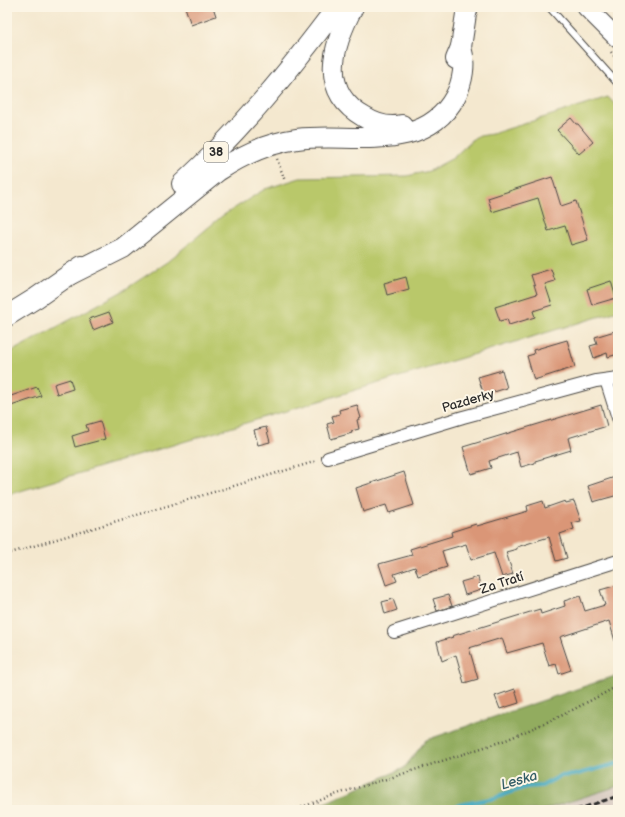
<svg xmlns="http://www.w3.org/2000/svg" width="625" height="817" font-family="'Balsamiq Sans',sans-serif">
	<rect width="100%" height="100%" fill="#fcf5e5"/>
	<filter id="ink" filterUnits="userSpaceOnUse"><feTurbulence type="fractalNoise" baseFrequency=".025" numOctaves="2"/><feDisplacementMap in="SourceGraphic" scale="8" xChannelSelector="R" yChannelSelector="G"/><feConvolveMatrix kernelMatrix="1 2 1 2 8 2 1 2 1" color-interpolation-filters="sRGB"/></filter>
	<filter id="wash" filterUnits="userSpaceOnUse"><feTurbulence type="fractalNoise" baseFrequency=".012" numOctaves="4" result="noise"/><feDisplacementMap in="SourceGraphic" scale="16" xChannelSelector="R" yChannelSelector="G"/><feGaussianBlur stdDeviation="0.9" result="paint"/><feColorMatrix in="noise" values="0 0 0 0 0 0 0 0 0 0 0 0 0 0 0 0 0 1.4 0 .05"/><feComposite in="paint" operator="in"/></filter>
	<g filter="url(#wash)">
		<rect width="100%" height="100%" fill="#f4e8cf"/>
		<polygon fill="#cfc1ba" points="618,786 618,807 609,810 543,810"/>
		<polygon fill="#b9c86b" stroke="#727a4b" points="608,97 618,108 618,311 7,495 7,354 121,292 167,262 222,216 265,189 300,178 407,176 429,171 453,158 472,140 480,136 492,134"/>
		<polygon fill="#92ac5f" stroke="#5e6c45" points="618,675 618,786 543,810 302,810 329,801 404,768 426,740"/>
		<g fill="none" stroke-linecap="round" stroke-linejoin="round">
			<polyline stroke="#40a7c0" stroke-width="4" points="447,810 459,805 495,798 526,787 542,786 560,776 574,775 612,765 618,763"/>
		</g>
		<g id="blocks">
			<g fill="#da9677">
				<polygon points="185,7 213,7 216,16 191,25"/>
				<polygon points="571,118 576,124 578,124 593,142 579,154 557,130"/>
				<polygon points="552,177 561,206 576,201 588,240 571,245 565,226 548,231 538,198 492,212 488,198"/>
				<polygon points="551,269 555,281 545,284 552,305 533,311 535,317 509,325 507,319 500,321 495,307 537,294 531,275"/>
				<polygon points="406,277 409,289 387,295 384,283"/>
				<polygon points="611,281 616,298 592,305 587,289"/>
				<polygon points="109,312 113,322 93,330 89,319"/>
				<polygon points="618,330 618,354 608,357 607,353 594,358 590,346 597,344 595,337"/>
				<polygon points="567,340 575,367 534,380 527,356 534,354 533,350"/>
				<polygon points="502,370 507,388 484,395 478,377"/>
				<polygon points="70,379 73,389 57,394 54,384"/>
				<polygon points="37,387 41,396 11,406 8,397"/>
				<polygon points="357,405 361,418 357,420 359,429 351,431 352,433 331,439 327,424 334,422 332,416 340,414 339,410"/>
				<polygon points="601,405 607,426 568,438 571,450 535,461 535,463 521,467 517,452 489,461 491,468 471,474 463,447"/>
				<polygon points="100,421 105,439 75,447 72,436 88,431 86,425"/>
				<polygon points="266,427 270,442 258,445 254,430"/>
				<polygon points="404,472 414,505 389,513 386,505 363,512 356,488"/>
				<polygon points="618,476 618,495 593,502 588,486"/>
				<polygon points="543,501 545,508 565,501 566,503 574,501 581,521 572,523 574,529 560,534 567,558 556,561 549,537 539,540 517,547 517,549 506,552 513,574 502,577 494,553 471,560 466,544 442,551 447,567 418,576 415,567 394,574 397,581 386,585 379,564 412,555 410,549 452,536 451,532 476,524 477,526 528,511 527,506"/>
				<polygon points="478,577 481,590 465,595 461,582"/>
				<polygon points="618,585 618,640 615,641 609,621 560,637 571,670 559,674 556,664 549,666 542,643 507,653 502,638 469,648 478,679 464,683 456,655 442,661 437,642 453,637 452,636 540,609 541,614 565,606 564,601 580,596 585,611 605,605 600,590"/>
				<polygon points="448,595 452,606 437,611 433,599"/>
				<polygon points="393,599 397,610 385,614 382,602"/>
				<polygon points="515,689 519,703 500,709 495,696"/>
			</g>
		</g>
	</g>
	<g filter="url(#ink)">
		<use href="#blocks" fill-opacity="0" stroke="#494744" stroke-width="1"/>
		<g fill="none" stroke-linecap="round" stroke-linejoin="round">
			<g stroke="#494744" stroke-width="8">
				<polyline id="lane" points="549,7 618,84"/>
			</g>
			<g stroke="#494744" stroke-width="14">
				<g id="street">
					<polyline points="606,380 618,418"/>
					<polyline points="328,458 463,417 596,381 618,378"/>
					<polyline points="394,632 618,561"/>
				</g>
			</g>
			<g stroke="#494744" stroke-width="20">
				<polyline id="secondary" points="586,7 618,39"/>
			</g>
			<g stroke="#494744" stroke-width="22">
				<g id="primary">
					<path d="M353,7c-20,38 -35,84 11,110 11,7 25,11 38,8"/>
					<polyline points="456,59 461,47 466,14 468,7"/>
					<path d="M182,184c59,-54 108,-114 155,-177"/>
					<path d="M71,274l52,-26 95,-77c24,-16 50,-28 79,-32 53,-7 127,16 158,-42 8,-15 11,-34 6,-50"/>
					<polyline points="7,316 36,298 82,266"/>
				</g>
			</g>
			<g stroke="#494744" stroke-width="2.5" stroke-dasharray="1 3" stroke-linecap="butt">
				<polyline points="611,7 618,15"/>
				<polyline points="611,52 618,61"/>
				<polyline points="277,159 285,181"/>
				<polyline points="7,554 317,461"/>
				<polyline points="294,810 337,794 393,777 506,740 563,715 618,686"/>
			</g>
			<use href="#lane" stroke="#fff" stroke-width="6"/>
			<use href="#street" stroke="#fff" stroke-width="12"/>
			<use href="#secondary" stroke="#fff" stroke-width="18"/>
			<use href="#primary" stroke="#fff" stroke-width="20"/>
			<polyline stroke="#2b2b2b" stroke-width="3" stroke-dasharray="6 3" stroke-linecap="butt" points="576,810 618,796"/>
		</g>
	</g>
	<g text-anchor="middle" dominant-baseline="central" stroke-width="4" stroke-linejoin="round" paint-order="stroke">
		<rect fill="#fcf5e5" stroke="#6a6863" stroke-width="1" x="204" y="142" width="24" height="20" rx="3"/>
		<g font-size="12" font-weight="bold" fill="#2b2b2b">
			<text x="216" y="152">38</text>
		</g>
		<g font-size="13" fill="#2b2b2b" stroke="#fcf5e5">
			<text transform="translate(468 401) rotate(-16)">Pazderky</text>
			<text transform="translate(502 583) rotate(-18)">Za Tratí</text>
		</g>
		<g font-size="14" font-style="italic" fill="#335d67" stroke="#fcf5e5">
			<text transform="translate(519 780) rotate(-16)">Leska</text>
		</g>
	</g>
	<rect width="625" height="817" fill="none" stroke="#fcf5e5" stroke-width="24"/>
</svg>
